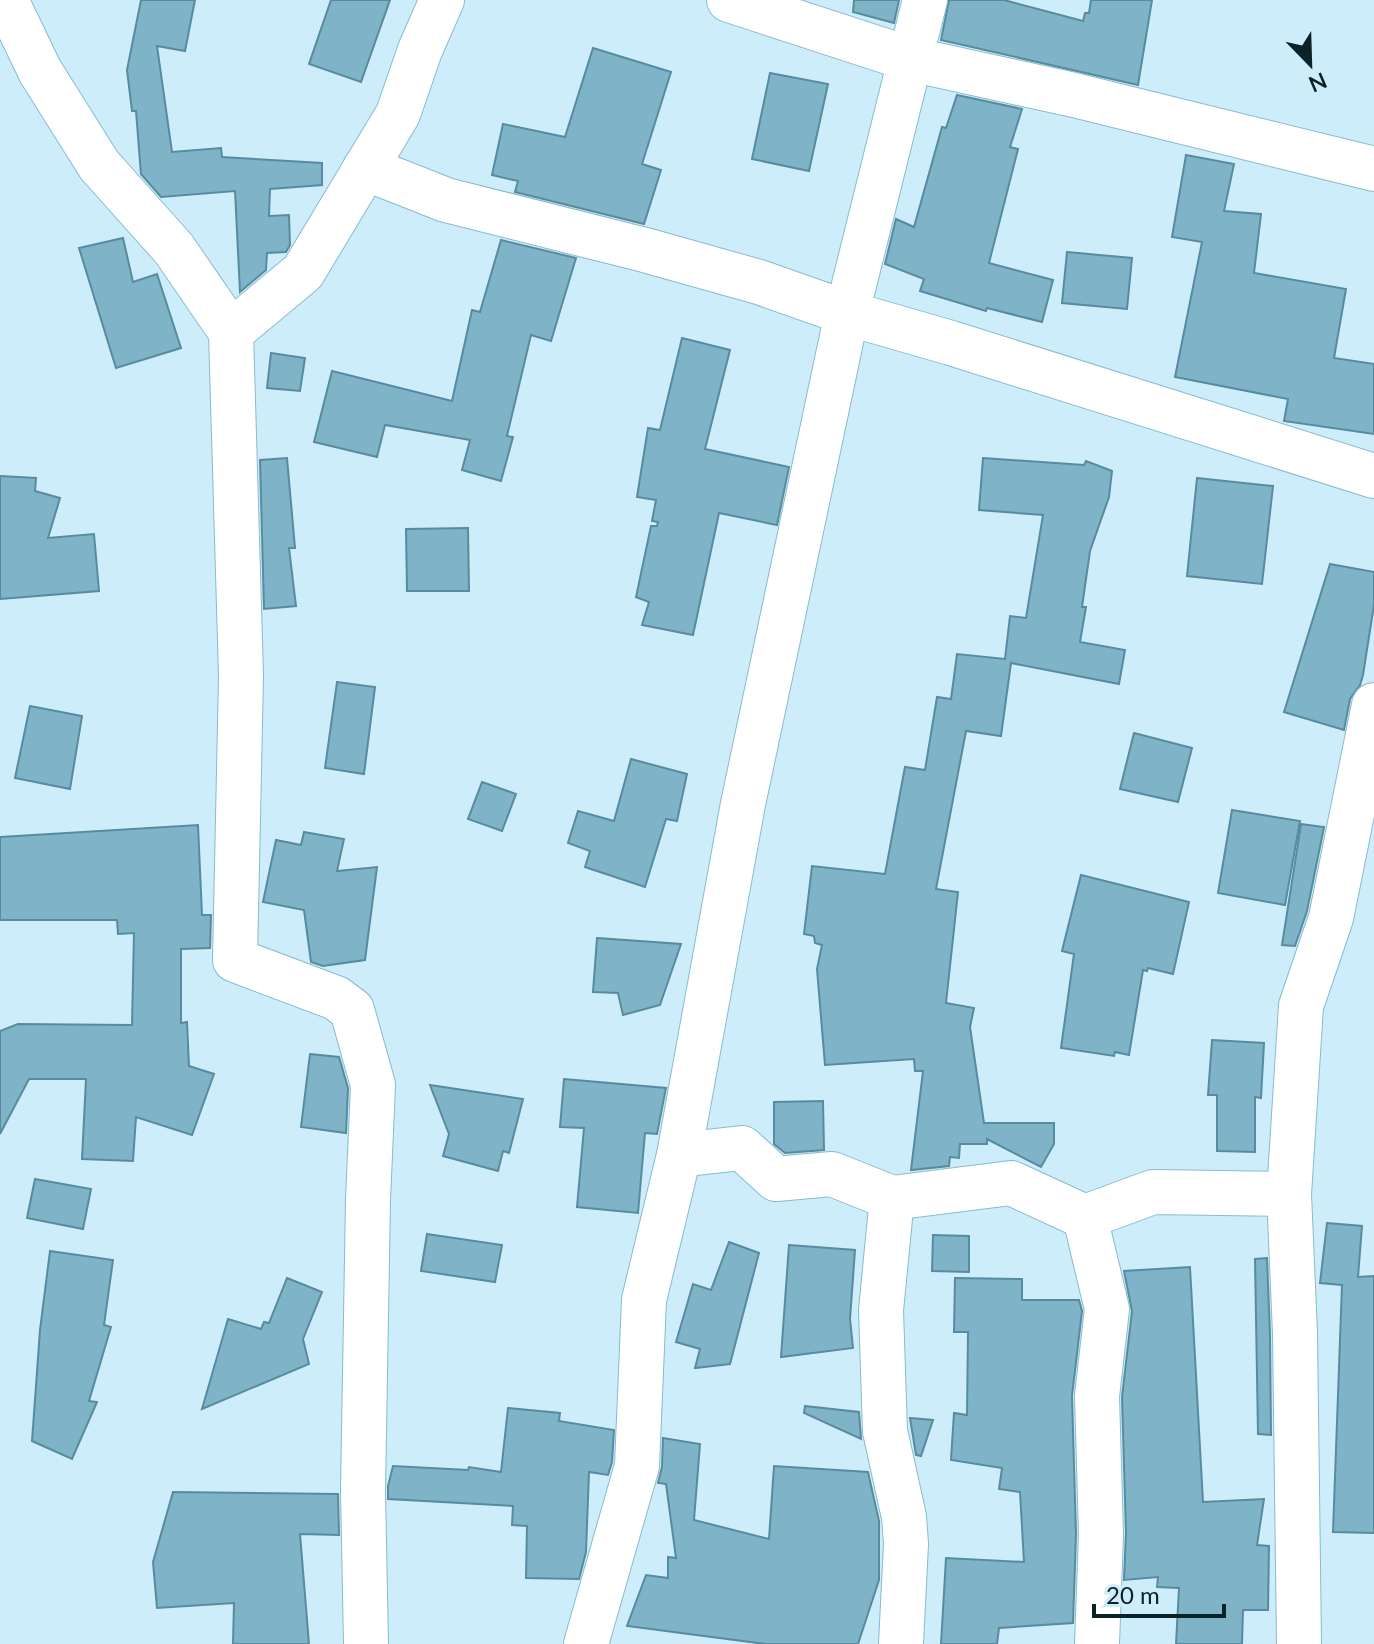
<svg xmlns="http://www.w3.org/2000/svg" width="1374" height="1644" font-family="Lato,sans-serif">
	<rect width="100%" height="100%" fill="#ceedfa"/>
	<g fill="#7fb3c8" stroke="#588b9f" stroke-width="2">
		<polygon points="141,0 195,0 185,51 157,46 172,152 221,148 222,157 322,163 322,185 270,189 269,216 289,215 290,245 286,252 267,253 266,270 240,292 235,191 161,197 141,174 136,111 132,111 127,70"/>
		<polygon points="331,0 390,0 361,82 309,64"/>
		<polygon points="854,0 899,0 894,23 853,12"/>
		<polygon points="949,0 1004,0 1083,21 1085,13 1089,13 1091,0 1152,0 1138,85 941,40"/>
		<polygon points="593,48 671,72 642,164 661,170 644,224 515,192 518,181 492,175 503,124 565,137"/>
		<polygon points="770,73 828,84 809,171 752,159"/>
		<polygon points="957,95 1022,109 1010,147 1018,149 989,263 1053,280 1042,322 987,308 986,311 920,291 924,279 885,264 896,219 914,227 942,127 946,128"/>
		<polygon points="1186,155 1234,164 1224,211 1261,214 1254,273 1346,289 1334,358 1374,364 1374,434 1284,421 1288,399 1175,377 1202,242 1172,237"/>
		<polygon points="123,238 133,282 157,274 181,348 116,368 79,248"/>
		<polygon points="501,240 576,258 551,341 531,335 507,436 513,437 501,481 462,470 470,440 385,425 377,457 314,442 332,371 452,401 472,310 480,312"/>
		<polygon points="1067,252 1132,258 1127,309 1062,303"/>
		<polygon points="682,338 730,350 705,449 789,467 777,525 719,513 693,635 642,625 649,602 636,597 651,526 657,526 658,522 652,521 656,500 637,497 648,428 660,430"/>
		<polygon points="271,353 305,358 300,391 267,388"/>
		<polygon points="287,458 295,548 289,548 296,606 264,609 260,460"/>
		<polygon points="983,458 1084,465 1086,461 1112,471 1109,497 1090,551 1082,607 1086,607 1080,642 1125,650 1119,684 1011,663 1001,736 966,731 936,889 958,892 946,1003 974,1008 970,1027 984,1123 1054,1123 1054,1144 1041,1167 987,1139 987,1144 960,1144 959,1158 950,1157 949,1166 911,1170 923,1071 915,1071 914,1059 825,1065 817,969 822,945 815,943 814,936 804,934 812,866 885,874 905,767 925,770 937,697 951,699 957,654 1005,659 1010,616 1026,618 1043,515 979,510"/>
		<polygon points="0,476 36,478 35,491 60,498 48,538 94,534 99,591 0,599"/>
		<polygon points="1197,478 1273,486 1262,584 1187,576"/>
		<polygon points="468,528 469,591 407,591 406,529"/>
		<polygon points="1330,564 1374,572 1374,605 1363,675 1360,685 1350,699 1344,730 1284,712"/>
		<polygon points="337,682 375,687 364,774 325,768"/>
		<polygon points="30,706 82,716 70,789 15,778"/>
		<polygon points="1134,733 1192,748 1178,802 1120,789"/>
		<polygon points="631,759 687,774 677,821 666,819 645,887 585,867 590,851 568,843 578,811 614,821"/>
		<polygon points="482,782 516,794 502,831 468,819"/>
		<polygon points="1232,810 1300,821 1285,905 1218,893"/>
		<polygon points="1301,824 1324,827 1307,911 1295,946 1282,945"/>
		<polygon points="198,825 202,915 211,915 210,948 181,949 181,1023 187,1022 189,1066 214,1074 192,1135 136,1117 133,1161 82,1159 86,1079 29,1079 0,1134 0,1031 18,1024 132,1025 134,933 118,934 117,920 0,920 0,837"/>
		<polygon points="304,832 344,839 337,871 377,867 365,960 323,966 311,962 304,910 263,902 276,840 301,845"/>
		<polygon points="1081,875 1189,902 1173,974 1148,968 1147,971 1143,970 1129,1055 1115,1052 1114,1056 1061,1048 1074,954 1062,951"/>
		<polygon points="597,938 681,944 660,1005 623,1015 618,993 593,992"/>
		<polygon points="1212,1040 1264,1043 1261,1098 1255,1097 1255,1152 1217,1151 1217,1095 1208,1095"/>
		<polygon points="310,1054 339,1057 348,1088 346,1133 301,1127"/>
		<polygon points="564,1079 666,1088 657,1134 645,1133 638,1213 577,1207 584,1128 560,1127"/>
		<polygon points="430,1085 523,1099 509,1153 503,1151 498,1171 443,1156 449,1134"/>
		<polygon points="823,1101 824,1150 785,1153 774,1144 774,1102"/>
		<polygon points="35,1179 91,1189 83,1229 27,1218"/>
		<polygon points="1327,1223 1362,1226 1358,1277 1374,1276 1374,1533 1333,1532 1342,1285 1320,1283"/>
		<polygon points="427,1234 502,1245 495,1282 421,1271"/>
		<polygon points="933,1235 969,1236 969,1272 932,1271"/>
		<polygon points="729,1242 759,1253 730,1364 695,1368 700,1349 676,1342 693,1284 711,1290"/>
		<polygon points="789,1245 855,1250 850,1319 853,1348 781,1357"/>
		<polygon points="50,1251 113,1260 104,1325 111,1327 89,1401 97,1402 72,1459 32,1441 40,1330"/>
		<polygon points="1267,1258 1270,1334 1271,1435 1258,1434 1255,1259"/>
		<polygon points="1190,1267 1203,1502 1264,1499 1257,1545 1269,1546 1268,1610 1243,1610 1242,1644 1176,1644 1179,1588 1157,1587 1158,1577 1124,1580 1126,1533 1122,1397 1132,1311 1124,1271"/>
		<polygon points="287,1278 322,1292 303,1339 309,1364 202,1409 228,1319 261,1329 264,1322 269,1323"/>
		<polygon points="955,1278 1022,1279 1022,1300 1079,1300 1082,1311 1072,1396 1076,1534 1073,1623 999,1628 997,1644 941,1644 946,1558 1024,1562 1020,1492 999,1489 1002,1468 951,1460 954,1413 967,1415 968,1332 954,1332"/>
		<polygon points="805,1406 859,1412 861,1439 804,1413"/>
		<polygon points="508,1408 560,1413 559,1421 614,1430 612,1462 608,1475 589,1472 586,1552 579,1579 526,1578 527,1526 512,1525 513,1506 388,1499 388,1486 393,1466 468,1470 469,1467 501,1472"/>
		<polygon points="910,1418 933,1420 921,1456 916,1455"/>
		<polygon points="663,1438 700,1444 694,1520 769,1539 774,1466 868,1472 879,1521 879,1580 858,1644 765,1644 627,1626 646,1575 668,1578 668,1557 676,1558 666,1484 658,1483 662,1467"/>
		<polygon points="173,1492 338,1494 339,1535 300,1534 309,1644 233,1644 234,1603 157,1608 153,1562"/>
	</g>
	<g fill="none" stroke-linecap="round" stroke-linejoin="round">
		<g stroke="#87bbd0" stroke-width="46">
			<g id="minor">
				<polyline points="6,0 40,71 99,165 174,249 231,332 241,676 235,960 336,998 352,1010 373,1085 368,1200 363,1490 366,1644"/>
				<polyline points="729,0 910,59 1074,95 1374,169"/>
				<polyline points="365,168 446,200 645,250 759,282 847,313 951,343 1374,476"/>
				<polyline points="231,332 303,272 398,114 420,50 442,0"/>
				<polyline points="679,1155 742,1148 776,1179 832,1174 892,1198 1011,1183 1085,1217"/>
				<polyline points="892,1198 881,1310 885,1431 904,1517 906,1544 901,1644"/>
				<polyline points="586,1644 637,1466 644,1300 679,1155 743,804 847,313 925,0"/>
				<polyline points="1097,1644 1101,1534 1097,1396 1107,1309 1085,1217 1153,1192 1289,1194"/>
				<polyline points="1299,1644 1295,1333 1289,1194 1301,1006 1331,918 1374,705"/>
			</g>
		</g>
		<use href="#minor" stroke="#fff" stroke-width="44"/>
	</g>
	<g transform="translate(1310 64) rotate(157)" stroke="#ceedfa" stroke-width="6" paint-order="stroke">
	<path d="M0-6L14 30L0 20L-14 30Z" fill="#0c2229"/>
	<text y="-12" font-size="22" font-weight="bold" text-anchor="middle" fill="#0c2229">N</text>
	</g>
	<path d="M1094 1604v12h130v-12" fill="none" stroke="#0c2229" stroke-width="4"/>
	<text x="1106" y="1604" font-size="24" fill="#0c2229" stroke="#ceedfa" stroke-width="6" paint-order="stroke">20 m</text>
</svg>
